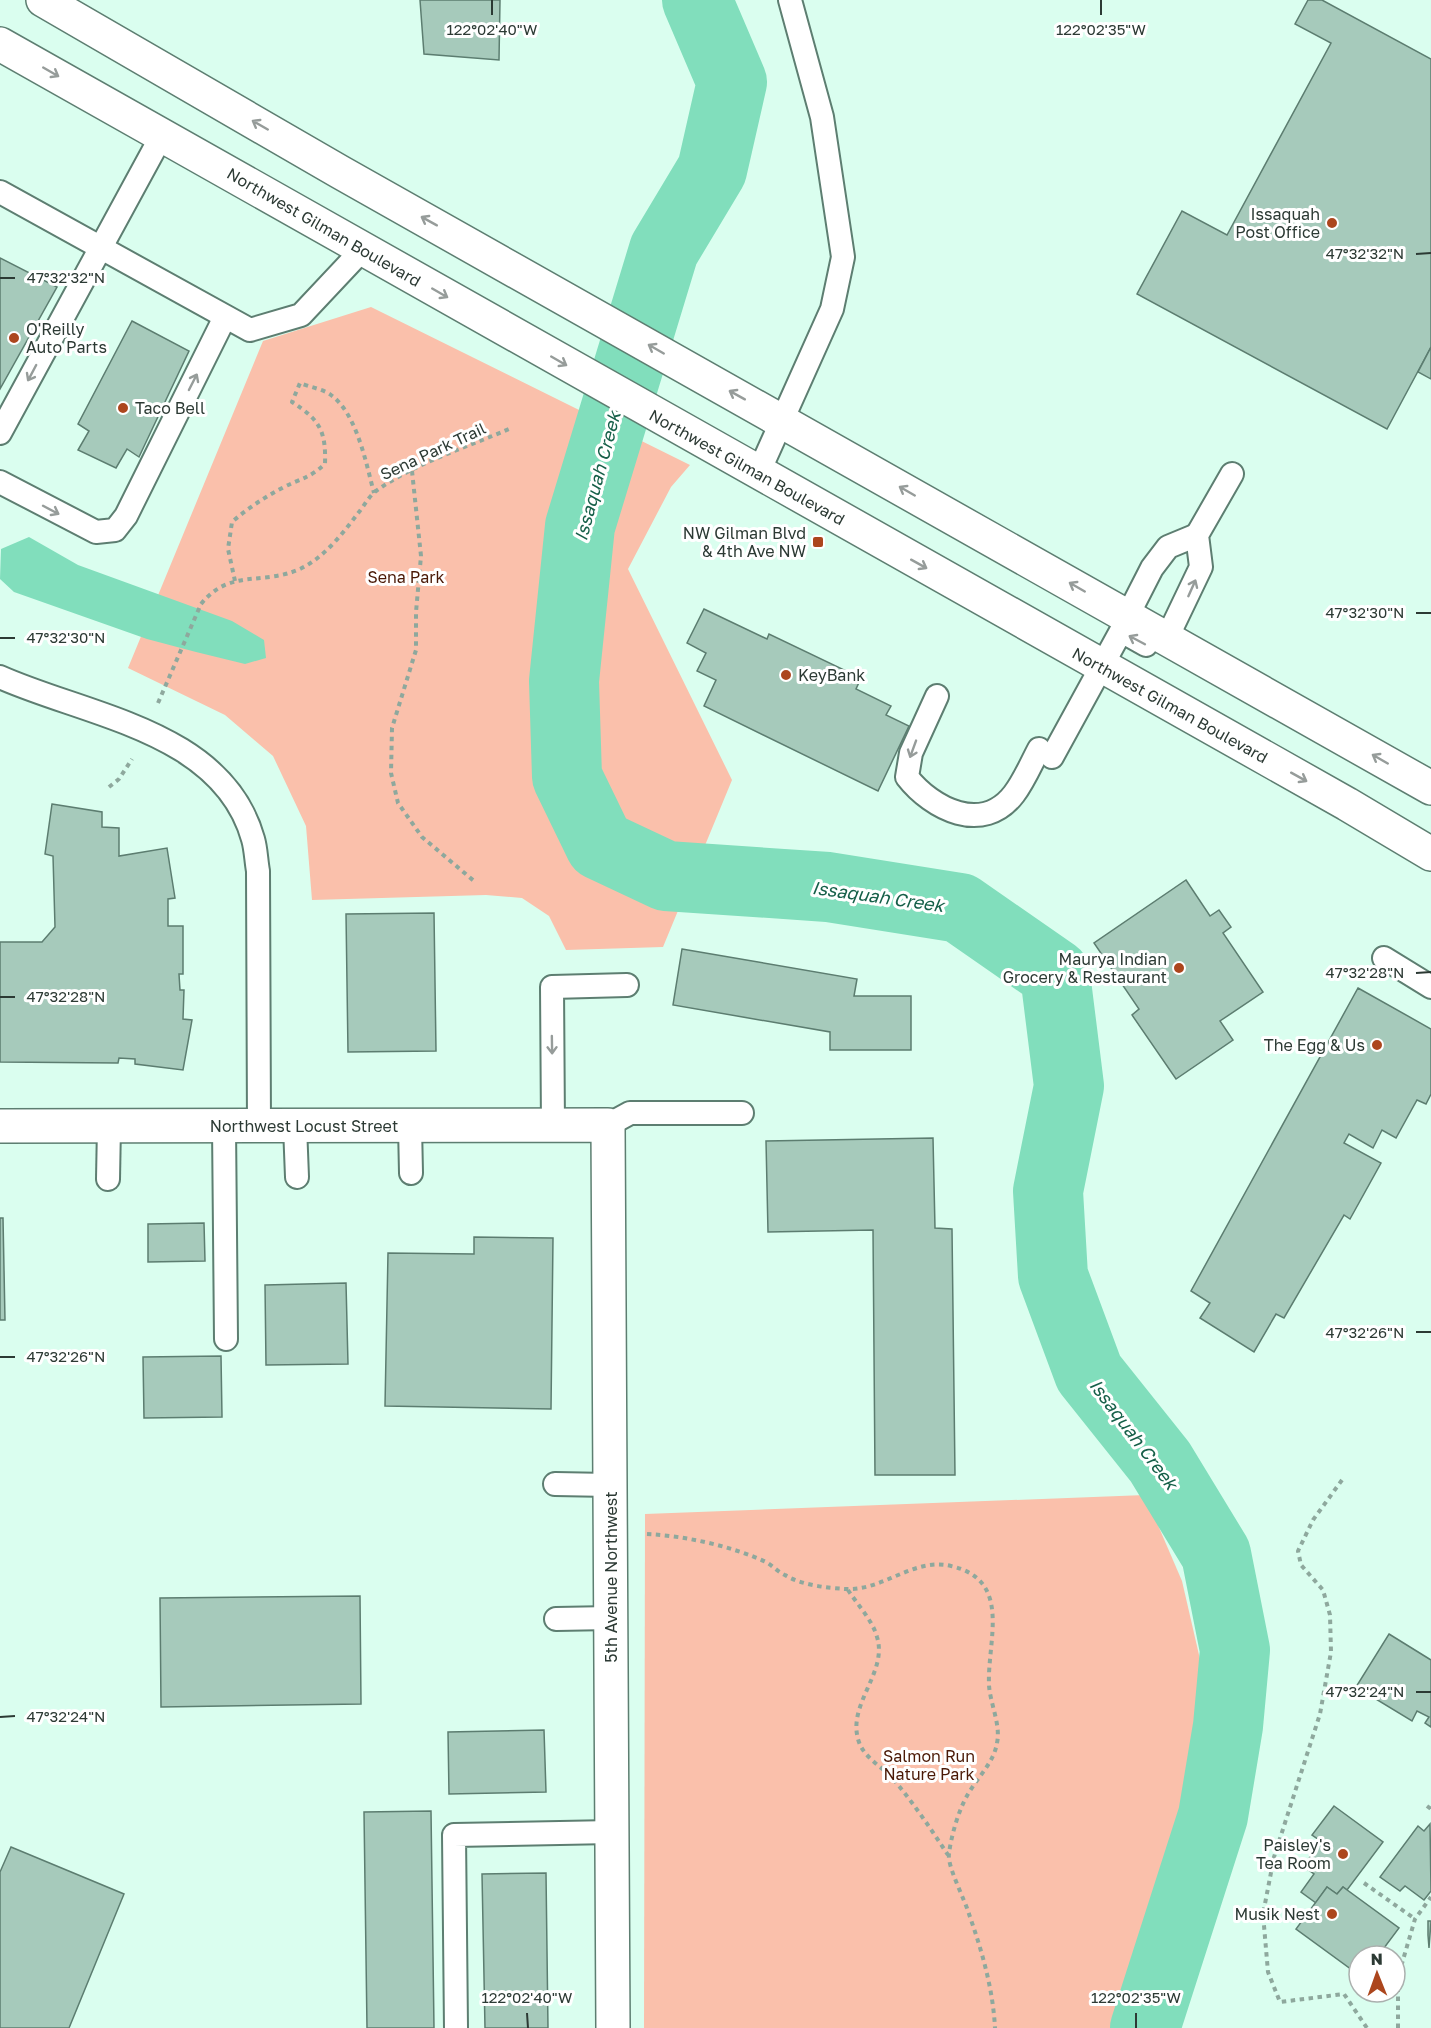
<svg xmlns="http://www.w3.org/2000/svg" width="1431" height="2028" font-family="'Golos Text',sans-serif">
	<rect width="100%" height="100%" fill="#dafeef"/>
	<g fill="#fac0ab">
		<polygon points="371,307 690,465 671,487 628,569 732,780 663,947 566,950 549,916 522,898 486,895 312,900 306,826 273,756 225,715 128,668 263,341"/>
		<polygon points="1145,1495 1182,1581 1205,1681 1196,1804 1122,2028 644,2028 645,1514"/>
	</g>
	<polygon fill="#81debc" points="29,537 78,565 232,621 264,640 266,658 245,664 196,652 147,639 14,592 0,579 1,549"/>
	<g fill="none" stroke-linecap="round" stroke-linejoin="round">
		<polyline stroke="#81debc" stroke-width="70" points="697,0 732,82 712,170 664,250 580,526 564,681 567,777 600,845 666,876 828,887 960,908 1055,974 1069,1086 1048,1191 1053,1276 1089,1373 1160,1462 1216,1554 1235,1650 1228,1726 1213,1816 1145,2028"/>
	</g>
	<g fill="#a6cabb" stroke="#5c7d70" stroke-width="1.5">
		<polygon points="420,0 500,0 499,60 424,54"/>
		<polygon points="1308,0 1322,0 1431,59 1431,347 1387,429 1137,294 1182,211 1227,235 1331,43 1295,24"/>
		<polygon points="0,258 57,287 0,389"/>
		<polygon points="132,321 189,351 139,457 127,449 116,468 78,450 89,431 78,424"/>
		<polygon points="1431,347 1431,379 1418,372"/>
		<polygon points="704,609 767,639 769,634 861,678 856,689 891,706 886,715 909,726 878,791 704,706 716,680 697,671 706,653 687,643"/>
		<polygon points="52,804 102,812 102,827 119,828 119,856 167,848 175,898 168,899 168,926 183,926 183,974 179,974 180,990 184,990 183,1019 192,1020 183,1070 135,1064 135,1059 119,1058 118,1063 0,1062 0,942 42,942 55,927 53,856 45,854"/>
		<polygon points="1186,880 1210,916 1219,910 1231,927 1223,933 1263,992 1220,1021 1233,1040 1176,1079 1132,1015 1139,1009 1094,943"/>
		<polygon points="434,913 436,1051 348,1052 346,914"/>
		<polygon points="682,949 857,979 854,996 911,996 911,1050 830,1050 830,1032 673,1005"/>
		<polygon points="1358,988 1431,1029 1431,1094 1426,1104 1417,1100 1396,1138 1382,1130 1373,1148 1349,1134 1344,1143 1381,1163 1350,1219 1344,1215 1284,1318 1276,1314 1254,1352 1200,1318 1210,1303 1191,1291"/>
		<polygon points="933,1138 935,1228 952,1229 955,1475 875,1475 873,1230 768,1232 766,1141"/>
		<polygon points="0,1218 3,1218 5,1320 0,1320"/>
		<polygon points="204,1223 205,1261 148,1262 148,1224"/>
		<polygon points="474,1237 553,1238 551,1409 385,1406 388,1253 474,1254"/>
		<polygon points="346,1283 348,1364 266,1365 265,1285"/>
		<polygon points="221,1356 222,1417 144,1418 143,1357"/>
		<polygon points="360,1596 361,1704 161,1707 160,1598"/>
		<polygon points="1389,1634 1431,1660 1431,1727 1425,1723 1429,1717 1417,1711 1412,1721 1356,1687"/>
		<polygon points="544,1730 546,1792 449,1794 448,1732"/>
		<polygon points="1334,1806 1383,1842 1347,1890 1343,1887 1337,1894 1327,1887 1316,1903 1301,1892 1314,1874 1303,1866 1322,1842 1312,1835"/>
		<polygon points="431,1811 434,2028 367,2028 364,1812"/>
		<polygon points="1430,1824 1431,1891 1424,1900 1405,1886 1400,1891 1380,1877 1418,1826 1424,1831"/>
		<polygon points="11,1847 124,1894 69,2028 0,2028 0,1872"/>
		<polygon points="546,1873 548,2028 485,2028 482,1874"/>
		<polygon points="1327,1887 1337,1894 1343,1887 1399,1928 1378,1956 1359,1956 1359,1975 1296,1929"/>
		<polygon points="1428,1921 1431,1921 1429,1948 1428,1935"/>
	</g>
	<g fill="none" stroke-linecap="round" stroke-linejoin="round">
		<g stroke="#5d7e71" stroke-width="26">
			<g id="service">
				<polyline points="0,192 250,330 301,315 363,249"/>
				<polyline points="0,433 162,135"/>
				<polyline points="758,474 832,309 843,257 822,117 790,0"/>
				<polyline points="0,482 96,532 115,530 126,516 225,317"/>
				<polyline points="1128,615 1152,568 1168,547 1197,535"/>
				<polyline points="1167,638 1201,567 1197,535 1232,474"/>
				<path d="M0,677c87,39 223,54 253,162 3,10 3,21 5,32l1,255"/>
				<path d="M937,696l-26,57 -4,24c25,32 76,58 107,17 10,-13 17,-30 25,-45"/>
				<polyline points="1052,757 1121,631 1146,645"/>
				<polyline points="1384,958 1431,987"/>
				<polyline points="608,1125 630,1113 742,1113"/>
				<polyline points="224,1126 226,1339"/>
				<polyline points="295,1126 297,1177"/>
				<polyline points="410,1126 411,1173"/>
				<polyline points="553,1126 552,987 627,985"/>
				<polyline points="108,1179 109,1126"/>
				<polyline points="555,1484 610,1485"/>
				<polyline points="556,1619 611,1618"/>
				<polyline points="456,2028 454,1835 612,1832"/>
			</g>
		</g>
		<g stroke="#5d7e71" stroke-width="36">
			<polyline id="minor" points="0,1126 608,1125 613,2028"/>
		</g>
		<g stroke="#5d7e71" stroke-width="36">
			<g id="tertiary">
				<polyline points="43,0 340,172 1431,788"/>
				<polyline points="0,44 1347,804 1431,854"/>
			</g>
		</g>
		<g stroke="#8ea89d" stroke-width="4" stroke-dasharray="4.5 4.5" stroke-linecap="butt">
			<polyline points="412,471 421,556 416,612 416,650 392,728 391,773 398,803 422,837 474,881"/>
			<path d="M235,581l-7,-32 4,-27c16,-14 33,-25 52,-35 18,-9 24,-8 41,-23 1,-33 -5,-44 -33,-62l8,-19c9,4 23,6 31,12 26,19 35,68 43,98"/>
			<path d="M158,703l43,-99c29,-36 61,-18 99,-35 25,-12 43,-36 59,-57 5,-6 10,-16 17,-21 39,-28 89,-43 133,-62"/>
			<polyline points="109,787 119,779 132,759"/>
			<polyline points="1342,1480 1313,1520 1298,1551 1301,1565 1323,1590 1330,1615 1331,1652 1320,1714 1274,1857 1263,1914 1268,1972 1280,2002 1344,1994 1367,2028"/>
			<path d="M647,1534c39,2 84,12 119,28 7,4 12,10 19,13 16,10 42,13 61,14 37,2 68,-32 105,-23 62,14 36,75 38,119 1,18 12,40 8,58 -3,19 -19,34 -29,51 -9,15 -17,42 -19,60 -2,12 16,46 20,60 13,37 24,75 26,114"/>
			<path d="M848,1590c9,14 25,31 29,47 11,35 -29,66 -19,102 5,19 24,27 36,41 20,24 37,49 54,75"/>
			<polyline points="1427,1806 1431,1809"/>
			<polyline points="1364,1883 1415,1919"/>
			<polyline points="1398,2028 1398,1977 1415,1919 1431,1897"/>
		</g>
		<use href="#service" stroke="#fff" stroke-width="22"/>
		<use href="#minor" stroke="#fff" stroke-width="33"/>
		<use href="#tertiary" stroke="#fff" stroke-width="33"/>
	</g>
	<defs><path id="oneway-shaft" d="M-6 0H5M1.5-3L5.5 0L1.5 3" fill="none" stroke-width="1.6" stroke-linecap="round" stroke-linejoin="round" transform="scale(1.5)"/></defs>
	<g stroke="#969c9a">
		<use href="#oneway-shaft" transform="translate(51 72) rotate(30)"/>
		<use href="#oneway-shaft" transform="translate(260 125) rotate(-150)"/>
		<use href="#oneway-shaft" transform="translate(429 221) rotate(-151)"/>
		<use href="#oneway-shaft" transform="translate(440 293) rotate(30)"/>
		<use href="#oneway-shaft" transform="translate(656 349) rotate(-150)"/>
		<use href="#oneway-shaft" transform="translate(559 361) rotate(30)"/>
		<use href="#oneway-shaft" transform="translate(32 373) rotate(118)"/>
		<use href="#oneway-shaft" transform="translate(193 382) rotate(-63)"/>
		<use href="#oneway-shaft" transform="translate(737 395) rotate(-151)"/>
		<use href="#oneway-shaft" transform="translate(907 491) rotate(-150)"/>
		<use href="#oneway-shaft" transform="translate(51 510) rotate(28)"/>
		<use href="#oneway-shaft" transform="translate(919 564) rotate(29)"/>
		<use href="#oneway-shaft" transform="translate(1077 587) rotate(-150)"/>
		<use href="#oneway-shaft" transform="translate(1192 588) rotate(-66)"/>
		<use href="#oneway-shaft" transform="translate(1137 640) rotate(-152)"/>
		<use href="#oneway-shaft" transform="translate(913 749) rotate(110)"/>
		<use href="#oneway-shaft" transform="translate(1380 759) rotate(-150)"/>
		<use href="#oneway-shaft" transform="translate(1299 777) rotate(29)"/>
		<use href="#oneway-shaft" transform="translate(552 1045) rotate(89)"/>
	</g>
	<path fill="none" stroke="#2c3a34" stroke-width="2" d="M492,0v15M1101,0v15M1416,254l15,-1M0,278h15M1416,613h15M0,638h15M1416,973l15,-1M0,997h15M1416,1332h15M0,1357h15M1416,1692h15M0,1717l15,-1M527,2013l1,15M1136,2013v15"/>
	<g fill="#ac461d" stroke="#fff" stroke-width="2">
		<circle cx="1332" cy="223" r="6"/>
		<circle cx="14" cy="338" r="6"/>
		<circle cx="123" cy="408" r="6"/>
		<rect x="812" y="536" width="12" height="12" rx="3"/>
		<circle cx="786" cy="675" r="6"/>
		<circle cx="1179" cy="968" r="6"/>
		<circle cx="1377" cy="1045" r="6"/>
		<circle cx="1343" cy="1854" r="6"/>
		<circle cx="1332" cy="1914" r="6"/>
	</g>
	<g text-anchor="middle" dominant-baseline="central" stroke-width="6" stroke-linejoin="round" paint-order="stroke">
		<g font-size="16" fill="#2c3a34" stroke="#fff" text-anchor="end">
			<text x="1320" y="214">Issaquah<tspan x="1320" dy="18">Post Office</tspan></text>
			<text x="26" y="329" text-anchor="start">O'Reilly<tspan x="26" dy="18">Auto Parts</tspan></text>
			<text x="135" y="408" text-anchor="start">Taco Bell</text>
			<text x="806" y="533">NW Gilman Blvd<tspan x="806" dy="18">&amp; 4th Ave NW</tspan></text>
			<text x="798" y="675" text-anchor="start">KeyBank</text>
			<text x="1167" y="959">Maurya Indian<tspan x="1167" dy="18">Grocery &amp; Restaurant</tspan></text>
			<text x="1365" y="1045">The Egg &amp; Us</text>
			<text x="1331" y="1845">Paisley's<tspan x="1331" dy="18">Tea Room</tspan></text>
			<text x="1320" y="1914">Musik Nest</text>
		</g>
		<g font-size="16" fill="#2c3a34" stroke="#fff">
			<text transform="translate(324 227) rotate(30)">Northwest Gilman Boulevard</text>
			<text transform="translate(433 451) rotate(-25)">Sena Park Trail</text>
			<text transform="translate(747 467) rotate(29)">Northwest Gilman Boulevard</text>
			<text transform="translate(1170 705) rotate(29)">Northwest Gilman Boulevard</text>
			<text x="304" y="1126">Northwest Locust Street</text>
			<text transform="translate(611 1577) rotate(-90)">5th Avenue Northwest</text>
		</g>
		<g font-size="16" fill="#4a1906" stroke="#fff">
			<text x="406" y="577">Sena Park</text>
			<text x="929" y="1756">Salmon Run<tspan x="929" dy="18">Nature Park</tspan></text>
		</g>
		<g font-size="18" font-style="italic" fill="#166049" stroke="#fff">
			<text transform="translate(597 476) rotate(-75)">Issaquah Creek</text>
			<text transform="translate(878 896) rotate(8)">Issaquah Creek</text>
			<text transform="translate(1134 1434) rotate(53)">Issaquah Creek</text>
		</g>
	</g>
	<g font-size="15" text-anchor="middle" fill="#2c3a34" stroke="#fff" stroke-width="6" stroke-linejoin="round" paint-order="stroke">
		<text x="492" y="35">122°02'40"W</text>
		<text x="1101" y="35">122°02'35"W</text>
		<text x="1365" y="259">47°32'32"N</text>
		<text x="66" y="283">47°32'32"N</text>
		<text x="1365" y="618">47°32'30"N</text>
		<text x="66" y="643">47°32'30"N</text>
		<text x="1365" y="978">47°32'28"N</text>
		<text x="66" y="1002">47°32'28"N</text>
		<text x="1365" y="1338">47°32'26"N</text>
		<text x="66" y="1362">47°32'26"N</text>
		<text x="1365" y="1697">47°32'24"N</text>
		<text x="66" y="1722">47°32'24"N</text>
		<text x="527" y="2003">122°02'40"W</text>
		<text x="1136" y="2003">122°02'35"W</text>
	</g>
	<g transform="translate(1377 1974) rotate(359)"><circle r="28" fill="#ffffff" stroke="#abb0ae" stroke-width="1.5"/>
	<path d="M0-4.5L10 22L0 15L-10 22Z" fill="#ac461d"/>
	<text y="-9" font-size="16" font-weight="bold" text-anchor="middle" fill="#2c3a34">N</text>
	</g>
</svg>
